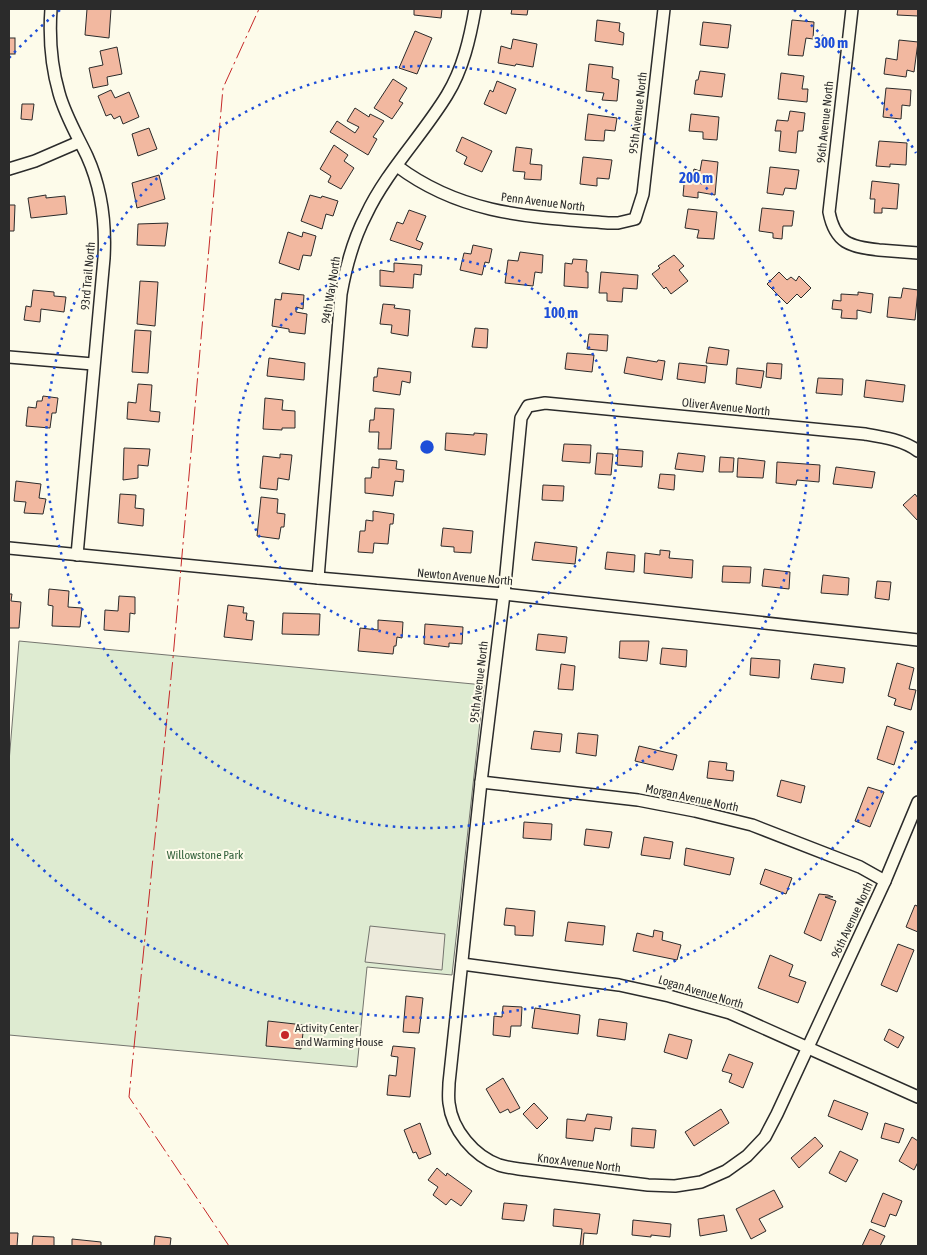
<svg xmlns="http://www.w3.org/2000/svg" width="927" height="1255" font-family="'Asap Condensed',sans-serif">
	<rect width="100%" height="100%" fill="#fdfbea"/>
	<polygon fill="#deebd1" stroke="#74746e" points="19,641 484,685 452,975 367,967 357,1067 9,1035 9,762"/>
	<polygon fill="#eceadb" stroke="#74746e" points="370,926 445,934 442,970 365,962"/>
	<g fill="#f2b8a0" stroke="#2b2b2b">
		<polygon points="87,9 111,9 109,38 85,35"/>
		<polygon points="414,9 442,9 441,18 414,15"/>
		<polygon points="512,9 528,9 527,15 511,14"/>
		<polygon points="898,9 918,9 918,16 897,15"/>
		<polygon points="597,20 620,23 619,31 624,33 623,45 595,41"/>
		<polygon points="792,20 814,22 813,39 806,38 803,56 788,55"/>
		<polygon points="703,22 731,25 728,48 700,45"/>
		<polygon points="415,31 432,38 417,74 399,68"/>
		<rect x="9" y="38" width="6" height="16"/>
		<polygon points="513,39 537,44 533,67 516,64 515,66 498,63 501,46 511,49"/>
		<polygon points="899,40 918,42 914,72 907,70 906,77 884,74 886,58 897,60"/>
		<polygon points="117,47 122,74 107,77 108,85 93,88 89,68 103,65 100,51"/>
		<polygon points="589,64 613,67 612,78 619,80 617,101 602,100 604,93 586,91"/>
		<polygon points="700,71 725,74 722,97 694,94 696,80 698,80"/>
		<polygon points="781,73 804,76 802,89 808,89 807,102 778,99"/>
		<polygon points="393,79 407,88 399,101 403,103 392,119 374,108"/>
		<polygon points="497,81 516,89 506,114 484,104 490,90 493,92"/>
		<polygon points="886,88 911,90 910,106 902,105 901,119 883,117"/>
		<polygon points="111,90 115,98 129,92 139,117 123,124 120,116 114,119 111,114 106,116 98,96"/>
		<polygon points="22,104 34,104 32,120 21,119"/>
		<polygon points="355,108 369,117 370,114 384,121 373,137 377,139 368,155 330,132 337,121 355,133 359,127 347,121"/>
		<polygon points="790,111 805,113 803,131 798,131 796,153 779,151 781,131 775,131 777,120 788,121"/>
		<polygon points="588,114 617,118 615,131 605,130 604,141 585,140"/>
		<polygon points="691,114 719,117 717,140 703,139 703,132 689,131"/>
		<polygon points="149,128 157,149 138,156 132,134"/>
		<polygon points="462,137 492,151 482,172 464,164 467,157 456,151"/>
		<polygon points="879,141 907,143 906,165 890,164 890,167 876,166"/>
		<polygon points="334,145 348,155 344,161 354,168 341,189 328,182 331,176 320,169"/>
		<polygon points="516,147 532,149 530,164 542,165 541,180 524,179 525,172 513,171"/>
		<polygon points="583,157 612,160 609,179 597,178 597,186 580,184"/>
		<polygon points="702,160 718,162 715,195 698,192 698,198 683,196 685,173 693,174 694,169 700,171"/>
		<polygon points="770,167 799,170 796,189 785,188 783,195 767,193"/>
		<polygon points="159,175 165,199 137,208 132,183"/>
		<polygon points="872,181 899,184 897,209 882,208 882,213 874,213 875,199 870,199"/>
		<polygon points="46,195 46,198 65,196 67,214 31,218 28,198"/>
		<polygon points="310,195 321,198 322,196 338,201 333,216 326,214 322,229 301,221"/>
		<polygon points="9,205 15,205 14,231 9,231"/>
		<polygon points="762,208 794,211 792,226 783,226 782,239 773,238 773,233 759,231"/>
		<polygon points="688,209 717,212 714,239 697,238 699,230 685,228"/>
		<polygon points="409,210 426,216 416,240 423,243 420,250 390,240 397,222 403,224"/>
		<polygon points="168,223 165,246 137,245 138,224"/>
		<polygon points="288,232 302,237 303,232 316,236 311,256 303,255 299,270 279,263"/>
		<polygon points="473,245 492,249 489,263 485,262 482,275 460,270 464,253 471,254"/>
		<polygon points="520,252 543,255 542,273 535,272 533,286 505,283 508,260 518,261"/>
		<polygon points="674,255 684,266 679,270 688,281 671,294 666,287 664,289 652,274 660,268 658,266"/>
		<polygon points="573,259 587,260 586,272 588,272 588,288 564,286 565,263 572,264"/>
		<polygon points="394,263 422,265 421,275 414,274 413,288 380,286 380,270 394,272"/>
		<polygon points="601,272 638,275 637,289 623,288 622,302 607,301 607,293 599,293"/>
		<polygon points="779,272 787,280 791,277 796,281 799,276 811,288 801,298 797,294 787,304 767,284"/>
		<polygon points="140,281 158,282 155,326 137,324"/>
		<polygon points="903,288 918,290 915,320 887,317 889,297 901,298"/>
		<polygon points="33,290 54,292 54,296 66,297 64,312 41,309 40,322 24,320 26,306 31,307"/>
		<polygon points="858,292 873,294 871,313 857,310 857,319 841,318 842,310 832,309 833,300 841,301 841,294 858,295"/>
		<polygon points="282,293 304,295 303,309 296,307 296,312 307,314 305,334 289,332 289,329 272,326 275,299 281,300"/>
		<polygon points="383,304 395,305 394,308 410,310 408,336 391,333 392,325 380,324"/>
		<polygon points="475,328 488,329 487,348 472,347"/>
		<polygon points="135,330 151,331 148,373 132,372"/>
		<polygon points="589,334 608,335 607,351 587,349"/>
		<polygon points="709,347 729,350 727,365 706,363"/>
		<polygon points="567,353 594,355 592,372 565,369"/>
		<polygon points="627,357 657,362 658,360 665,361 662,380 624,373"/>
		<polygon points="269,358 305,363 304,380 267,376"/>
		<polygon points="679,363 707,366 705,383 677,379"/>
		<polygon points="767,363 782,364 781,379 766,377"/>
		<polygon points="378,368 411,372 410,383 402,381 400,395 373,391 374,377 377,377"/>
		<polygon points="737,368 764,371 761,388 736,384"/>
		<polygon points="818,378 843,379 842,395 816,393"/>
		<polygon points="866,380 905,385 903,402 864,397"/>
		<polygon points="138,384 152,385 150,411 160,412 159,422 127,419 128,402 136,403"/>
		<polygon points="43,396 58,398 56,413 52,413 50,428 26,426 28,407 36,408 37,401 42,401"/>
		<polygon points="265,398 283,400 282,410 295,411 295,428 282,428 282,430 263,429"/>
		<polygon points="375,408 394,409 391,449 378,449 379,432 369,432 370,420 374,420"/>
		<polygon points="446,433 474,435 474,433 487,434 485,455 445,450"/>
		<polygon points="564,444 591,445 590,463 562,461"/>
		<polygon points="124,448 150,449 148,466 138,465 138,478 123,480"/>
		<polygon points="618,449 643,451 642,467 617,465"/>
		<polygon points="597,453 613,454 611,475 595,474"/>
		<polygon points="678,453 705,456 703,472 675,469"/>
		<polygon points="280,454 292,455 289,480 278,478 277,490 260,488 263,456 280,458"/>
		<polygon points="720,457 734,458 733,472 719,472"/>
		<polygon points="738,458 765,461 763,478 737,477"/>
		<polygon points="379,459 397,461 396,469 404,470 403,482 395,481 393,496 365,493 365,478 371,478 372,467 379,468"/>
		<polygon points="777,462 820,465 819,482 797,480 796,485 776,483"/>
		<polygon points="836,467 875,472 872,488 833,484"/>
		<polygon points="660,474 675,475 674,490 658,488"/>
		<polygon points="16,481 41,484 39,498 46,499 43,514 24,513 26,502 14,501"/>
		<polygon points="543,485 564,486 563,501 542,500"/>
		<polygon points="120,494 136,495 135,508 144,509 143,526 118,523"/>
		<polygon points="915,494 918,498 918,521 903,505"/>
		<polygon points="261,497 278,499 277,513 285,514 284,527 281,527 279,539 257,536"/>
		<polygon points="373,511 394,514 393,524 390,524 388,544 374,543 373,553 358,552 360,531 365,531 366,520 373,521"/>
		<polygon points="443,528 473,531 471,553 454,552 454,547 441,546"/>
		<polygon points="535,542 577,547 575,564 532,560"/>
		<polygon points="660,550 670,551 669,558 693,560 692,578 644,573 645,553 660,555"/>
		<polygon points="607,552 635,555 634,572 605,569"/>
		<polygon points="723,566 751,567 750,583 722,582"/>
		<polygon points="764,569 790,572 789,589 762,586"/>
		<polygon points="823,575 849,578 848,595 821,593"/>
		<polygon points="877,581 891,582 889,600 875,598"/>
		<polygon points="49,589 69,591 68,607 82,608 80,627 52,626 53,606 48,605"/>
		<polygon points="9,594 12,594 11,601 21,602 19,628 9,628"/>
		<polygon points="119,596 135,597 135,614 130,613 129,632 104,630 105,610 118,611"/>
		<polygon points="228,605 244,607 243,613 247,613 246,620 254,621 252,640 224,637"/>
		<polygon points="283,613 320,614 319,635 282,634"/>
		<polygon points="378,620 403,622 402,638 397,637 396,646 394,646 393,654 358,651 360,628 378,630"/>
		<polygon points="425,624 463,627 462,644 449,643 449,647 424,644"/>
		<polygon points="538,634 567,637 565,653 536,650"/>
		<polygon points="620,641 649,641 647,661 619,658"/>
		<polygon points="662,648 687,650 686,667 660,664"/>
		<polygon points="751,658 780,660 779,678 750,675"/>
		<polygon points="897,663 914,668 909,689 916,690 911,710 894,705 896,699 888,696"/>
		<polygon points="561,664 575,666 573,690 558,689"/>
		<polygon points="814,664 845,668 843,683 811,679"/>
		<polygon points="887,726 904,732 894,765 877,759"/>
		<polygon points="534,731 562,734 560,752 531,749"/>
		<polygon points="578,733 598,735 596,756 576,753"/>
		<polygon points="639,746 677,755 673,770 635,761"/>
		<polygon points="709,761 727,763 726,770 734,771 733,781 707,778"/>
		<polygon points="781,780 805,786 801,803 777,796"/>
		<polygon points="868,787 884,792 870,827 855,821"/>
		<polygon points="524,822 552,824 551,840 523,838"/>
		<polygon points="586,829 612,832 609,848 584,845"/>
		<polygon points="644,837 673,842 670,859 641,855"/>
		<polygon points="686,848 734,858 730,875 684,865"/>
		<polygon points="765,869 792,878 786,894 760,884"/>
		<polygon points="819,894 828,895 833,897 825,897 836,901 821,941 804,933"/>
		<polygon points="918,903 918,932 906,927 915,905 917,906"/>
		<polygon points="506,908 535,911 533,936 515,935 515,926 504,925"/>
		<polygon points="568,922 605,926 603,945 565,941"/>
		<polygon points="654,930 663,932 662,940 681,945 677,960 633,951 637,933 653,937"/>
		<polygon points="898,944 914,950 897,992 881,985"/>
		<polygon points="770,955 793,965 789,976 806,982 798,1003 758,988"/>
		<polygon points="406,996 423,998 419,1033 403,1032"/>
		<polygon points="503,1006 522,1007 521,1026 511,1026 510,1037 493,1035 494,1016 502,1017"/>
		<polygon points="535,1008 580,1015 578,1034 532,1028"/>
		<polygon points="599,1019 627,1023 625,1040 597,1036"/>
		<polygon points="268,1021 304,1025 301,1049 266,1046"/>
		<polygon points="889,1029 904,1037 898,1048 884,1040"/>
		<polygon points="669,1034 692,1040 687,1059 664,1052"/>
		<polygon points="393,1046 415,1048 410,1097 387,1095 389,1075 396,1076 398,1057 391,1056"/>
		<polygon points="729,1054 753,1063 743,1088 729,1082 732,1074 722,1071"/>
		<polygon points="503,1078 520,1108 510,1113 508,1109 500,1113 486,1089"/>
		<polygon points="834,1100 868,1113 862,1130 828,1116"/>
		<polygon points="534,1103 548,1118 537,1129 523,1114"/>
		<polygon points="721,1109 729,1123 694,1146 685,1132"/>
		<polygon points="587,1114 612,1117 610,1130 595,1128 593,1141 566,1138 567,1119 585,1121"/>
		<polygon points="420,1123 431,1154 419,1159 416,1152 413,1153 404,1130"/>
		<polygon points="885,1123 904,1129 899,1143 881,1138"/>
		<polygon points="632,1128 656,1130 654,1148 631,1146"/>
		<polygon points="815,1137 823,1146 799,1168 791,1158"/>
		<polygon points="912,1137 918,1141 918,1162 914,1170 899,1161"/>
		<polygon points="840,1151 858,1160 846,1182 829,1173"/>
		<polygon points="437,1168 446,1176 447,1173 472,1191 461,1206 451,1199 446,1205 433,1195 438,1187 428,1180"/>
		<polygon points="774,1190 783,1207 759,1219 766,1231 751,1239 736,1209"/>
		<polygon points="883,1193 902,1201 896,1216 890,1214 885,1227 871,1222"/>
		<polygon points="504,1203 527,1205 524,1221 502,1219"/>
		<polygon points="554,1209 600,1214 597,1234 584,1233 583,1246 580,1246 582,1229 553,1226"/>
		<polygon points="724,1215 727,1231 700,1236 698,1219"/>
		<polygon points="633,1220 671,1224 670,1237 651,1235 651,1237 632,1235"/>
		<polygon points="870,1229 885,1236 880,1246 862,1246"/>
		<polygon points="9,1233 18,1233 17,1246 9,1246"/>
		<polygon points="33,1236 54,1237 54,1246 32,1246"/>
		<polygon points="155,1236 171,1238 170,1246 154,1246"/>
		<polygon points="72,1239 101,1242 101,1246 72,1246"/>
	</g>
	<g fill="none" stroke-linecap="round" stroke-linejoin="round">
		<g stroke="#2b2b2b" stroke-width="14">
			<g id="street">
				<path d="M51,9c-2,28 0,56 8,84 6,22 18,42 28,63 15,33 19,66 17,102l-27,297"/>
				<path d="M852,9l-23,203c6,31 21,35 50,38 13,1 26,2 39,3"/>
				<path d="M397,166c65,49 134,51 211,57h10l17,-4 8,-25 21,-185"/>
				<polyline points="9,169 35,161 79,142"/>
				<polyline points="9,357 93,364"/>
				<path d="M918,451c-15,-11 -35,-14 -53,-17l-320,-31 -17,3 -7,12 -17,176 -23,188 -32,301c0,6 -1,13 0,20 3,27 25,53 50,62 6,2 13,3 20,4l129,16 27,1 26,-4 25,-11 21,-15 18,-19 12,-23 108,-233 33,-79"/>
				<polyline points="9,548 318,578 504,594 918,640"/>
				<path d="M318,578l23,-284c5,-28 12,-54 25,-79 20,-43 56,-79 81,-120 16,-26 23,-57 28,-86"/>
				<polyline points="481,782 638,800 695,811 752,825 860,867 885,881"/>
				<polyline points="462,964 619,985 669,996 730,1013 918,1097"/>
			</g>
		</g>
		<use href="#street" stroke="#fdfbea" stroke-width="11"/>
		<polyline stroke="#c62828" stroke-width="1" stroke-dasharray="18 4 2.5 4" stroke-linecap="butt" points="229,1246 129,1097 173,658 223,88 259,9"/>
	</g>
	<g fill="none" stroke="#1d4ed8" stroke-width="2.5" stroke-dasharray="2.5 5">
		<circle cx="427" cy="447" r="190"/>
		<circle cx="427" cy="447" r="381"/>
		<path d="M916 741A571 571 0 0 1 9 836M9 58A571 571 0 0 1 60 10M794 10A571 571 0 0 1 916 153"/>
	</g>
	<circle fill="#c62828" stroke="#fdfbea" stroke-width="2" cx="285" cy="1035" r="5"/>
	<g text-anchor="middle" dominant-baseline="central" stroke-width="4" stroke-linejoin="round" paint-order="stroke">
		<g font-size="12" fill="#2b2b2b" stroke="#fdfbea">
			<text transform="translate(638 113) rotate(-83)">95th Avenue North</text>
			<text transform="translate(825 122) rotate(-84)">96th Avenue North</text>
			<text transform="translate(543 202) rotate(7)">Penn Avenue North</text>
			<text transform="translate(88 276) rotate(-85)">93rd Trail North</text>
			<text transform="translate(331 290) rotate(-81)">94th Way North</text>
			<text transform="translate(726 407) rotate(6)">Oliver Avenue North</text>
			<text transform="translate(465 577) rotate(5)">Newton Avenue North</text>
			<text transform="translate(479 682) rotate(-83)">95th Avenue North</text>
			<text transform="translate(692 798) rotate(12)">Morgan Avenue North</text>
			<text transform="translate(852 920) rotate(-65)">96th Avenue North</text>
			<text transform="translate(701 992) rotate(17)">Logan Avenue North</text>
			<text transform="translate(579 1163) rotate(7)">Knox Avenue North</text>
		</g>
		<g font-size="12" fill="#34623c" stroke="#fdfbea">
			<text x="205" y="855">Willowstone Park</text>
		</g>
		<g font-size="12" fill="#2b2b2b" stroke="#fdfbea" text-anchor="start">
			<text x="295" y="1028">Activity Center<tspan x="295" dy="14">and Warming House</tspan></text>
		</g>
	</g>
	<circle cx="427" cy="447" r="8" fill="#1d4ed8" stroke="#fdfbea" stroke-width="2.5"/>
	<g font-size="15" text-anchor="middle" font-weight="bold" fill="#1d4ed8" stroke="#fdfbea" stroke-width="4" stroke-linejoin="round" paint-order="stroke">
		<text x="831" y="48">300 m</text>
		<text x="696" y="183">200 m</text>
		<text x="561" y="318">100 m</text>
	</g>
	<rect width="927" height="1255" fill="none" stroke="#2b2b2b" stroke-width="20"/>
</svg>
